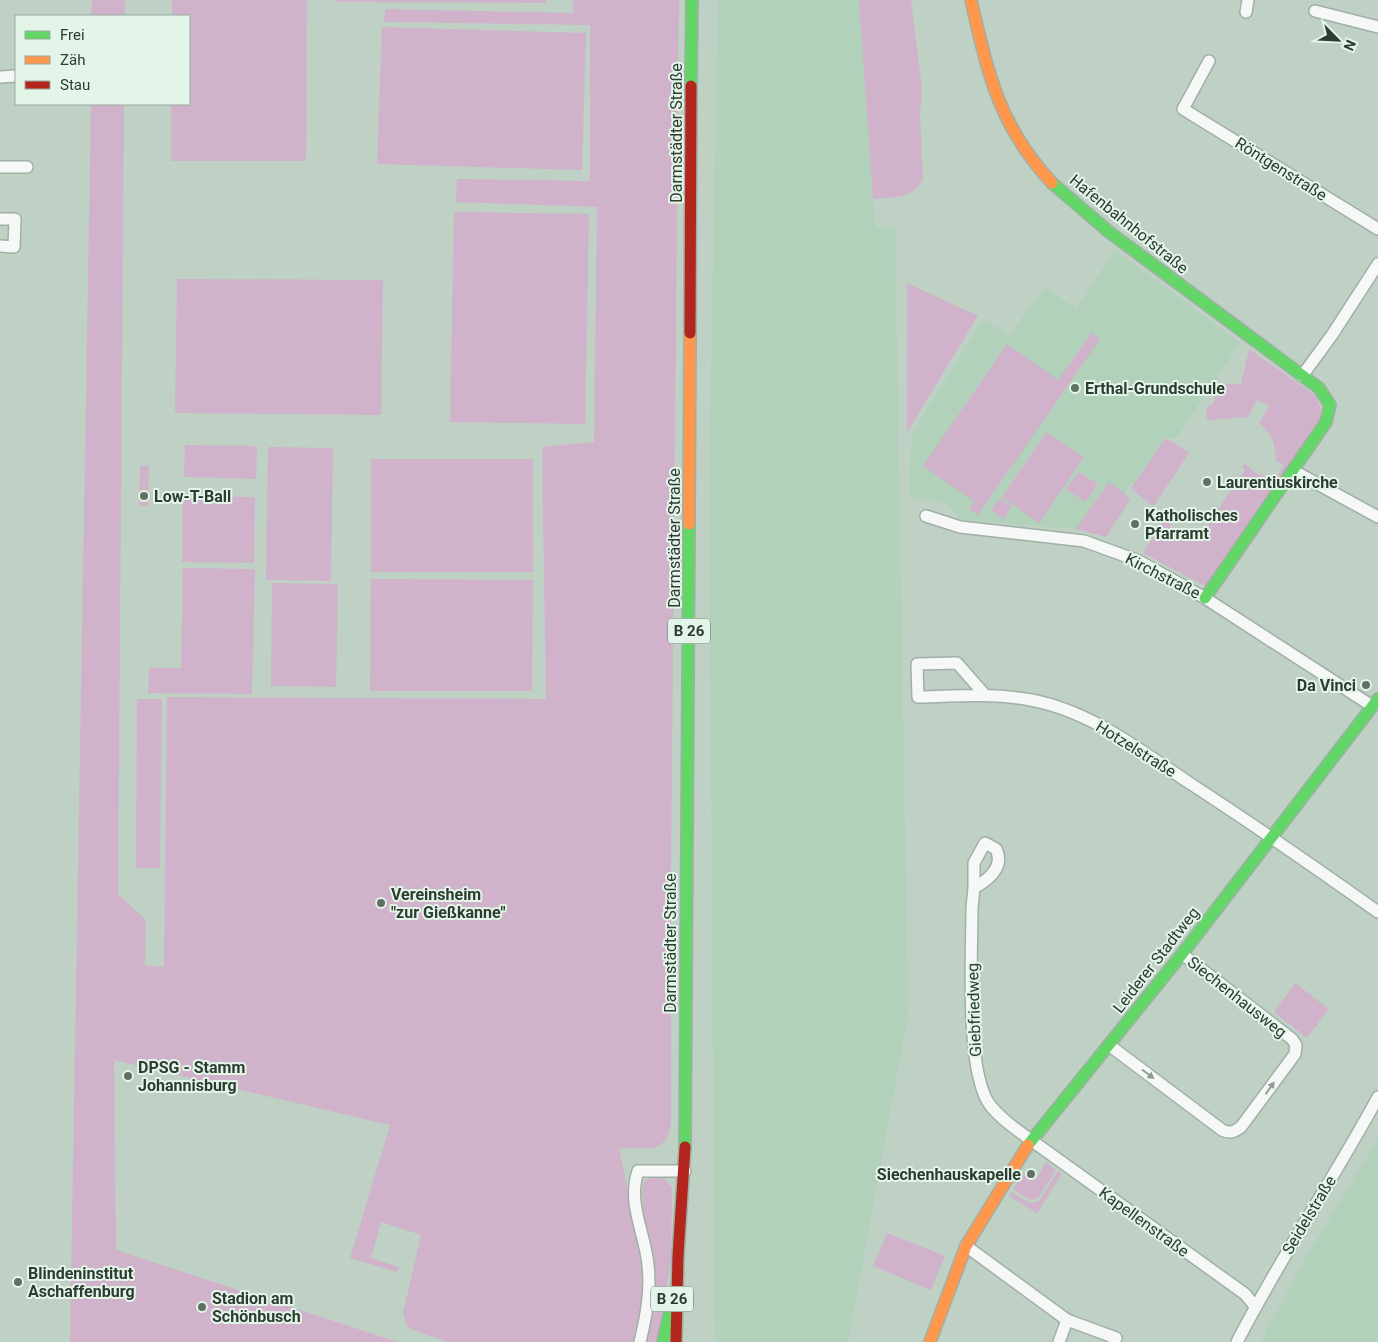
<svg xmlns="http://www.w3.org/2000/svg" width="1378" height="1342" font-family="Roboto,sans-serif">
	<rect width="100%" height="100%" fill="#bed1c4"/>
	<g fill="#b1d1bb">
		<polygon points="718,0 859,0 875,227 895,227 908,1015 848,1342 715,1342 709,482"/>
		<polygon points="1115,250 1240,343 1176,438 1166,438 1134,483 1132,482 1124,493 1109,482 1076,529 961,520 946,502 909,498 912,433 983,320 1010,334 1045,287 1076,309"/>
		<polygon points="1378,1139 1378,1342 1261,1342 1299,1269"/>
	</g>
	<g fill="#d1b2cb">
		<polygon points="92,0 125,0 125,16 91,16"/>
		<polygon points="172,0 307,0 306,161 171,161 171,104 189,104 189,16 172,16"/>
		<polygon points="337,0 546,0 546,3 337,2"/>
		<path d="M573,0h106l-8,870v255c-7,34 -28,20 -52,24l19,87 6,43 -2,24 -9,39h-185l-35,-12 -6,-4 -4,-13 18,-78 -40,-13 -10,36 28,9 -2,5 -47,-14 40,-133 -276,-65 2,190 282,92h-328l21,-1238h33l-6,790 28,26 -1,45 19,2 3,-270 379,2 -4,-252 52,-5 3,-235 -141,-5 1,-23 133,2v-156l-207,-3 3,-13 187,4z"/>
		<path d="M859,0h52l11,89 -2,26 3,64c-10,21 -30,18 -50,20z"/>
		<polygon points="382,27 586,33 582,170 377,164"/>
		<polygon points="454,212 589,214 585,424 450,422"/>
		<polygon points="177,279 383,280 381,415 175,413"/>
		<polygon points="907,283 978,316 907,432"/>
		<polygon points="1092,332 1100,339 978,515 969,509 974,501 923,466 1007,344 1058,380"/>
		<path d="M1249,349l67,47 5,14 -1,8 -113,169 -64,-34 23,-37 4,4 1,12c6,5 11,7 19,3l6,3 4,-2 45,-66 -3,-3 3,-3 12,10 19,4 8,-13 -8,-4c-1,-18 -3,-26 -17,-38l10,-17 -12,-6 -9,17 -41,3 -1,-12 8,-5 1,-8 8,-3v-8h18z"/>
		<polygon points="1046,432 1084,457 1039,523 1002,497"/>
		<polygon points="1166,438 1189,453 1154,505 1151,505 1131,488"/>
		<polygon points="185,445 257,446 256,479 184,477"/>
		<polygon points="268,447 333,448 331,581 266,580"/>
		<rect x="371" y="459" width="162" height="113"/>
		<polygon points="140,466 149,466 148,506 139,506"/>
		<polygon points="1079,472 1098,484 1085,502 1066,489"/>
		<polygon points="1109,482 1124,493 1130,500 1106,537 1076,529"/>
		<polygon points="183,496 255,497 254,563 182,562"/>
		<polygon points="1000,498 1012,506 1004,519 991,510"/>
		<polygon points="183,568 255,569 252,694 148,693 149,668 181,668"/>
		<polygon points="371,579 533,580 532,691 370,691"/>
		<polygon points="272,583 338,584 336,687 271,686"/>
		<polygon points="137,699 162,699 160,868 136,868"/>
		<polygon points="1295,983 1329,1009 1307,1038 1274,1012"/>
		<polygon points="1046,1162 1056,1170 1038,1198 1030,1200 1013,1189 1024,1173 1032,1180 1036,1179"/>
		<polygon points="1058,1171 1062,1174 1037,1213 1009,1196 1011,1192 1030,1203 1039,1201"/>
		<path d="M657,1176l5,1 10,10 -1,74 -14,81h-11c5,-20 10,-40 10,-61 0,-27 -21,-80 -11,-101z"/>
		<polygon points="887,1233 945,1256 931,1290 873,1266"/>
	</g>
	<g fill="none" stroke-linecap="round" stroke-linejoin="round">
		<g stroke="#a1afa5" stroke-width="14">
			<g id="street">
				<polyline points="1315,11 1378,27"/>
				<polyline points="1246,12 1248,0"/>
				<polyline points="1209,61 1183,109 1378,229"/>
				<polyline points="0,77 16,76"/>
				<polyline points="0,167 27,167"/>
				<polyline points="0,219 15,219 14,247 0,246"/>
				<polyline points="1302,376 1332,335 1378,264"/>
				<polyline points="1294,471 1378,517"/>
				<polyline points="926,516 960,527 1084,541 1139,561 1205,598 1372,706"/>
				<path d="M985,695l-28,-32 -40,1 1,33c38,-1 76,-4 113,3 60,11 110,51 160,84 63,41 125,84 187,128"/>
				<path d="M974,888v-25l11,-20 11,6c9,18 -8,31 -22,39l-2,20c0,46 -7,163 18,197 11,14 27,25 41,35l214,154 10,12"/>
				<path d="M1109,1045l113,85c8,4 12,2 19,-3l54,-73 1,-9 -4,-6 -110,-85"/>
				<polyline points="966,1246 1067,1320 1116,1338 1114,1342"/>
				<path d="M640,1342c6,-25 11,-51 8,-77 -3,-32 -21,-62 -10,-94h47"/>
				<polyline points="1059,1342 1067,1320"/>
				<path d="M1237,1342c43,-84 96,-162 141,-245"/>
			</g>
		</g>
		<g stroke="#a1afa5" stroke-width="14">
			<g id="fast">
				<polyline points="691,86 692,0"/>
				<polyline points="1052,183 1109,232 1319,388 1330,405 1326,422 1205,598"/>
				<polyline points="1028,1145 1182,954 1378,699"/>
				<polyline points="685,1147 689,524"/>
				<polyline points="663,1342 669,1315"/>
			</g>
		</g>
		<g stroke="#a1afa5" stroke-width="14">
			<g id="slow">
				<path d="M971,0c17,74 28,126 81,183"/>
				<polyline points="689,524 690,333"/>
				<polyline points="930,1342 966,1246 1028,1145"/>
			</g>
		</g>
		<g stroke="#a1afa5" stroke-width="14">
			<g id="jam">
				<polyline points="690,333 691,86"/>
				<polyline points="676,1342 678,1256 685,1147"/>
			</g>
		</g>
		<use href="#street" stroke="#f5f8f6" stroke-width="11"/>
		<use href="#fast" stroke="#63d668" stroke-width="11"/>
		<use href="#slow" stroke="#ff974d" stroke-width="11"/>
		<use href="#jam" stroke="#b3261e" stroke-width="11"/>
	</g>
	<defs><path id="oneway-solid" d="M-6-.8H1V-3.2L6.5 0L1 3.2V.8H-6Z" transform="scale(1.25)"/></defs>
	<g fill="#919a94">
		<use href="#oneway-solid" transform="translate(1148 1074) rotate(37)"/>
		<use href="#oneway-solid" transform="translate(1270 1088) rotate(-54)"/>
	</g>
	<g fill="#607064" stroke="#e3f5e8" stroke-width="2">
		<circle cx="1075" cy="388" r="5"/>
		<circle cx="1207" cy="482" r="5"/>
		<circle cx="144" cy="496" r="5"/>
		<circle cx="1135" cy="524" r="5"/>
		<circle cx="1366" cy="685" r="5"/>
		<circle cx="381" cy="903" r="5"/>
		<circle cx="128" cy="1076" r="5"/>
		<circle cx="1031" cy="1174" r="5"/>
		<circle cx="18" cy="1282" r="5"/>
		<circle cx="202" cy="1307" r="5"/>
	</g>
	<g text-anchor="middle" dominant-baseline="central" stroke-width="4" stroke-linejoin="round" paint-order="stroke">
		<g fill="#e3f5e8" stroke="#647368" stroke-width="1">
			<rect x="668" y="618.5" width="42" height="25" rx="4"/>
			<rect x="651" y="1286.5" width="42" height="25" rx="4"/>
		</g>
		<g font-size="15" font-weight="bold" fill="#2d3b31">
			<text x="689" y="631">B 26</text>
			<text x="672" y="1299">B 26</text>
		</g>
		<g font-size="16" fill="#2d3b31" stroke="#e3f5e8">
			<text transform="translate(676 133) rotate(-90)">Darmstädter Straße</text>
			<text transform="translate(1281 169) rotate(32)">Röntgenstraße</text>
			<text transform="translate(1129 224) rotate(39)">Hafenbahnhofstraße</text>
			<text transform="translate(674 538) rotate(-90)">Darmstädter Straße</text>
			<text transform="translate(1163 576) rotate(27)">Kirchstraße</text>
			<text transform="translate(1136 749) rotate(32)">Hotzelstraße</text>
			<text transform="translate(670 943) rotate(-90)">Darmstädter Straße</text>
			<text transform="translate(1156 960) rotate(-52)">Leiderer Stadtweg</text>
			<text transform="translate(1237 997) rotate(38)">Siechenhausweg</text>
			<text transform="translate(974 1010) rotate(-92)">Giebfriedweg</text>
			<text transform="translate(1309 1215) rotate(-59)">Seidelstraße</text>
			<text transform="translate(1144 1222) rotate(36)">Kapellenstraße</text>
		</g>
		<g font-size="16" font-weight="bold" fill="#2d3b31" stroke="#e3f5e8" text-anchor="start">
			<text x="1085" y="388">Erthal-Grundschule</text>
			<text x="1217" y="482">Laurentiuskirche</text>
			<text x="154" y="496">Low-T-Ball</text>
			<text x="1145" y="515">Katholisches<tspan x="1145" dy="18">Pfarramt</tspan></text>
			<text x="1356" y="685" text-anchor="end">Da Vinci</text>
			<text x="391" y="894">Vereinsheim<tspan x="391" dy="18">"zur Gießkanne"</tspan></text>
			<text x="138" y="1067">DPSG - Stamm<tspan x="138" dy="18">Johannisburg</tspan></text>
			<text x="1021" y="1174" text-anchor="end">Siechenhauskapelle</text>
			<text x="28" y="1273">Blindeninstitut<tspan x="28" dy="18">Aschaffenburg</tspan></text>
			<text x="212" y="1298">Stadion am<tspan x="212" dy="18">Schönbusch</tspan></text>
		</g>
	</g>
	<rect x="15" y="15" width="175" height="90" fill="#e3f5e8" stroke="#9aab9f"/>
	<rect x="25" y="31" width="25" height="8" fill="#63d668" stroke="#9aab9f"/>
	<text x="60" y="40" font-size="15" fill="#2d3b31">Frei</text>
	<rect x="25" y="56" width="25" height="8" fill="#ff974d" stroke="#9aab9f"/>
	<text x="60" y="65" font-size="15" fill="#2d3b31">Zäh</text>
	<rect x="25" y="81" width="25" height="8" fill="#b3261e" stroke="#9aab9f"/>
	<text x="60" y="90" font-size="15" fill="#2d3b31">Stau</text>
	<g transform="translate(1338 40) rotate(114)" stroke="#e3f5e8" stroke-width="4" paint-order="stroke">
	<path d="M0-4L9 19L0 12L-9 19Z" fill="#2d3b31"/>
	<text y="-8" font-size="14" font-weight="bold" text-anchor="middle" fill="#2d3b31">N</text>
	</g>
</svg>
